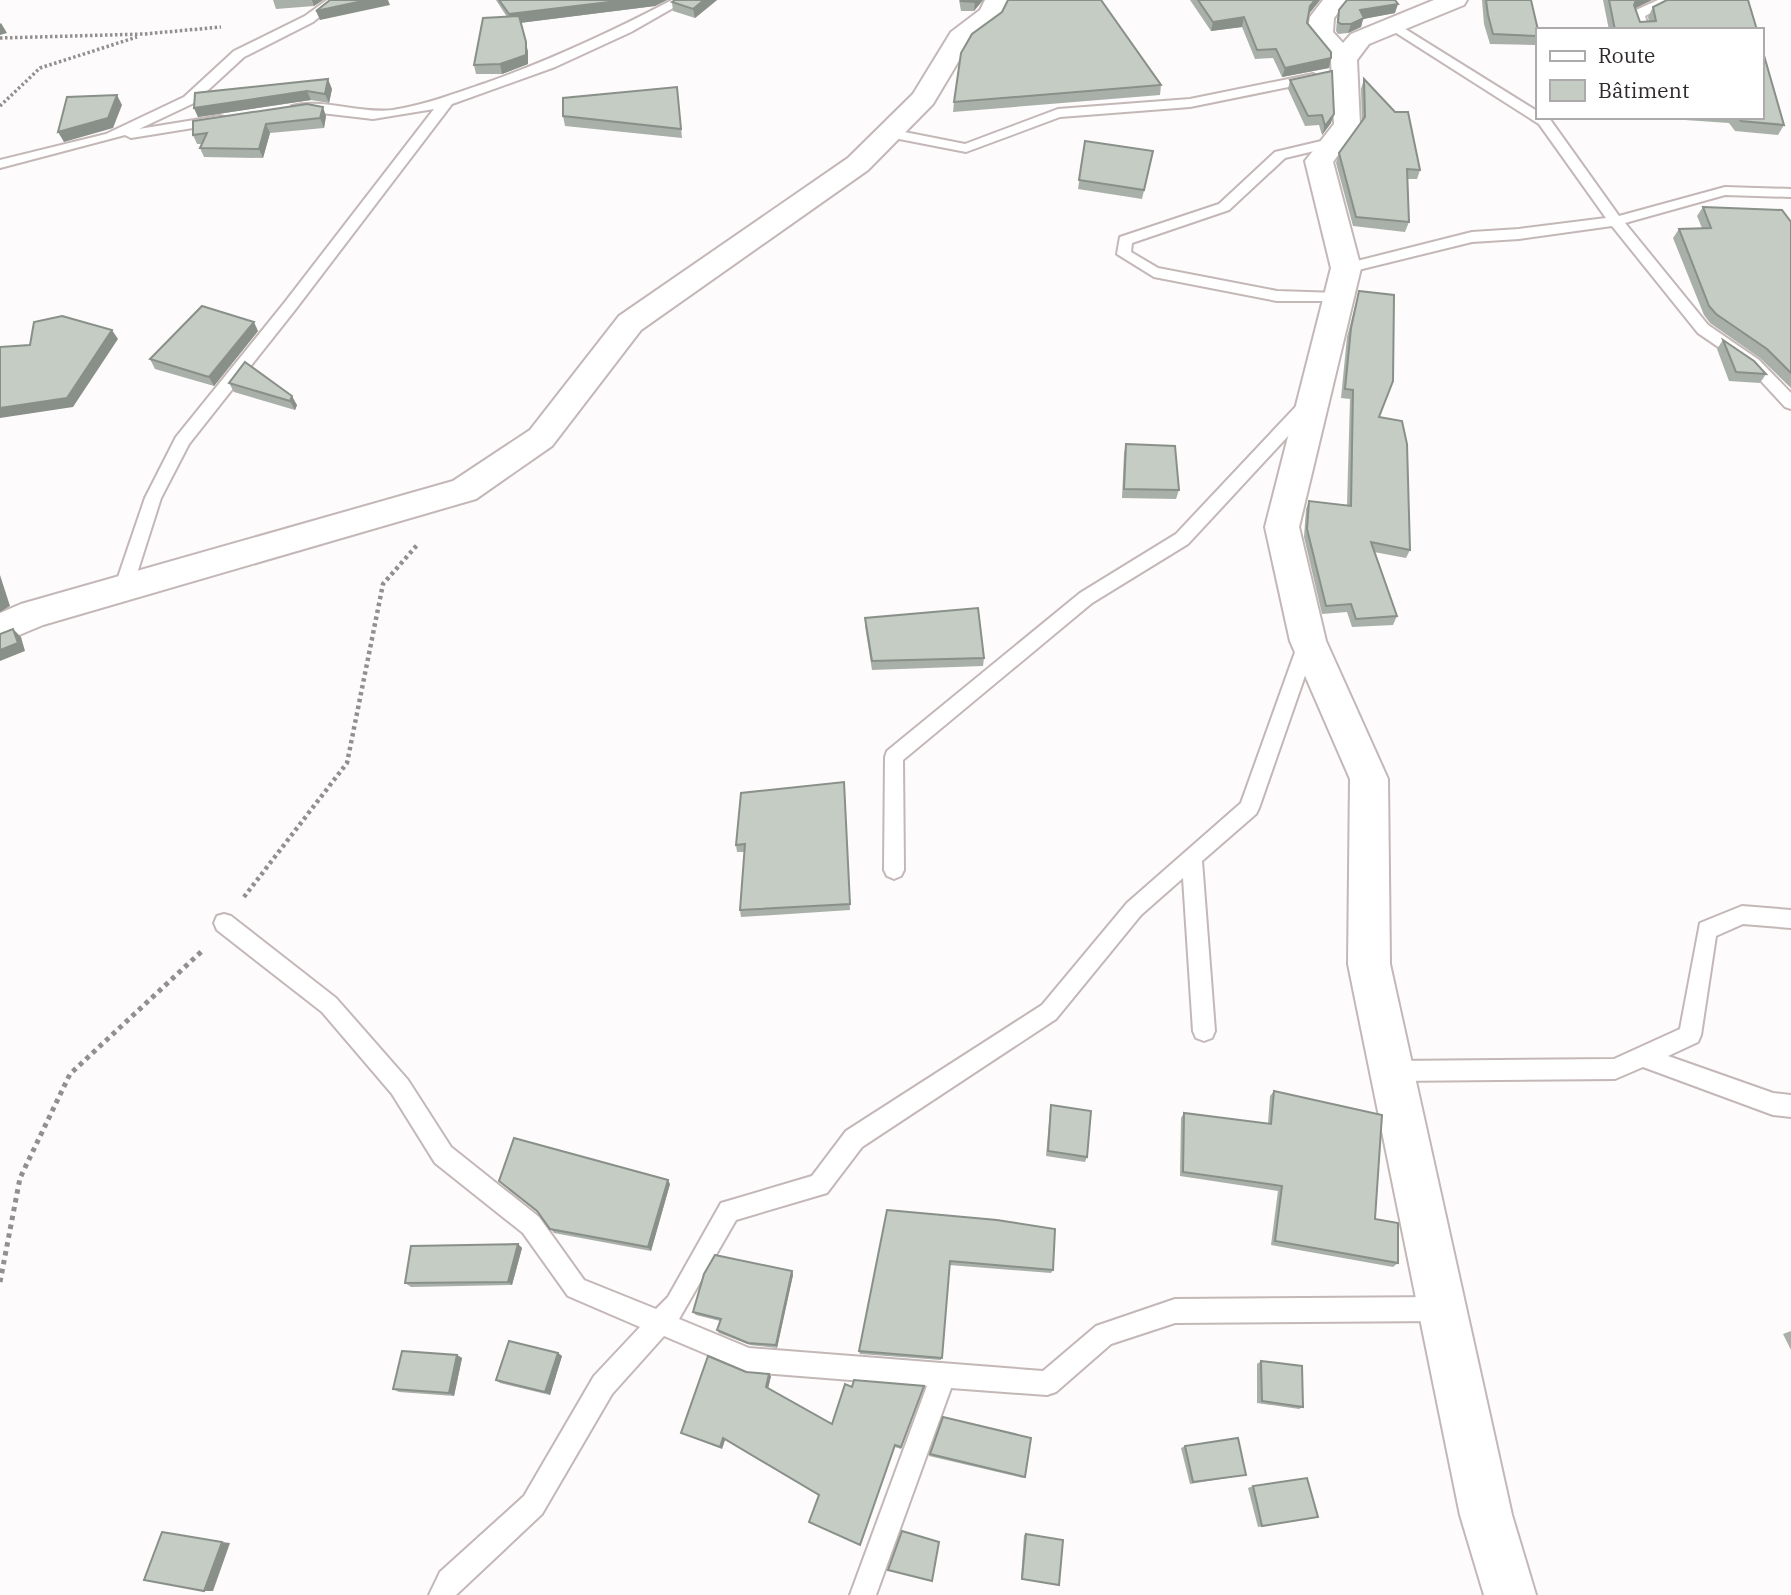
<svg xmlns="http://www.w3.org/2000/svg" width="1791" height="1595" font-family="'IBM Plex Serif',serif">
	<rect width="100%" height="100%" fill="#fdfbfb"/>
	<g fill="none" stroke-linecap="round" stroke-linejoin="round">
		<g stroke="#c4b7b7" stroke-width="4">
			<g id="service">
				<polygon points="327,0 341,0 313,22 244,57 194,103 139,129 219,116 224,117 224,123 131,138 125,135 0,168 0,160 106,134 184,97 234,51 305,16"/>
				<path d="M672,0h15l-56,32 -76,35 -103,37 -157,206 -106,134 -28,54 -29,91 -3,5h-12l-3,-5 31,-91 31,-61 109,-135 149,-193 -61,10 -60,-7 -16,1 -7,-4 2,-3c33,-8 67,8 101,4 32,-5 63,-17 93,-27 64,-23 125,-51 186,-83z"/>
				<polygon points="1658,0 1670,0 1670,3 1645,16 1649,30 1637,30 1632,14 1634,11"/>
				<polygon points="1394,22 1537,111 1537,117 1549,118 1619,216 1725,187 1791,189 1791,197 1725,195 1625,223 1708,325 1759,360 1791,393 1791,409 1785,407 1749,368 1698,333 1612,226 1519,239 1472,242 1346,273 1341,271 1339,268 1341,265 1472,232 1519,229 1606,218 1539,124 1390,29 1390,23"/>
				<polygon points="1313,74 1319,78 1318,81 1190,107 1060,117 966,152 889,137 882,133 889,129 965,144 1058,109 1190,99"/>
				<polygon points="1334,138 1341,142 1339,145 1285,158 1229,210 1132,243 1131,252 1158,268 1277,291 1338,293 1345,298 1343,301 1277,301 1154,277 1117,254 1120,237 1219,204 1275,152"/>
				<polygon points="1308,398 1316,404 1314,408 1188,544 1092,603 903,760 904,870 901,876 894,879 887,876 884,870 885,757 887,751 1080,593 1176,534 1302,400"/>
				<polygon points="1308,634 1314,636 1317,641 1259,808 1256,814 1202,861 1215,1031 1212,1038 1204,1041 1196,1038 1193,1031 1183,878 1141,915 1056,1019 862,1147 827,1193 736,1220 679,1319 749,1348 1043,1371 1096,1326 1175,1299 1443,1297 1451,1301 1455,1309 1451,1317 1443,1321 1175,1323 1111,1344 1056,1392 1047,1395 951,1388 876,1595 850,1595 927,1386 749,1372 664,1336 612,1394 542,1514 456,1595 429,1595 440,1572 524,1496 594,1376 640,1327 568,1296 523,1233 435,1163 392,1094 322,1012 217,930 214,923 217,916 224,914 231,916 336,998 408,1080 451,1147 539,1217 584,1280 656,1309 668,1297 721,1203 812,1176 846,1131 1042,1005 1127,903 1241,803 1299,641 1302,636"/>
				<polygon points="1742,906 1791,910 1791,928 1743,924 1716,936 1701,1035 1698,1042 1668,1056 1773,1093 1791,1095 1791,1117 1773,1115 1643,1067 1615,1079 1392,1081 1384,1078 1381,1071 1384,1064 1392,1061 1614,1059 1680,1029 1700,923"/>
			</g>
		</g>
		<g stroke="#c4b7b7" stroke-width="4">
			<g id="minor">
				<polygon points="985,0 1009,0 1000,19 970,42 933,104 868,170 641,330 552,446 476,499 43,625 0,643 0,613 21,604 453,481 530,430 619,316 848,158 913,94 951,32 980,10"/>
				<polygon points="1323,0 1348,0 1334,18 1333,32 1343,43 1351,34 1434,0 1467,0 1464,5 1369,44 1357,60 1360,125 1333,162 1361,268 1299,527 1326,641 1388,779 1390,964 1512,1515 1536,1595 1484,1595 1460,1515 1348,964 1350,779 1290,641 1265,527 1331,268 1305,161 1334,124 1331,60 1307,33 1310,17"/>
			</g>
		</g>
		<g stroke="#938f8f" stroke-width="3.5" stroke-dasharray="2.5 2.5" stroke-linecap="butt">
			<polyline points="0,38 144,34 221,27"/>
			<polyline points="0,106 40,68 137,37"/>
		</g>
		<polyline stroke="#938f8f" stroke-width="4.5" stroke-dasharray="3.5 3.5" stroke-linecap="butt" points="244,897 347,763 383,584 418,544"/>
		<polyline stroke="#938f8f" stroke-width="5" stroke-dasharray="4.5 4.5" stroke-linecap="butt" points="0,1282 20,1178 70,1074 202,951"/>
		<use href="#service" fill="#fff" fill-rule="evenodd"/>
		<use href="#minor" fill="#fff" fill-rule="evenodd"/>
	</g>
	<g fill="#a9afa9">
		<polygon points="273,0 323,0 314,6 276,9"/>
		<polygon points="496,0 667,0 655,6 520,23 528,52 528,64 502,74 476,74 474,65 507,17"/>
		<polygon points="675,0 717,0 695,18 673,11 672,2"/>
		<polygon points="959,0 983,0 974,11 961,11"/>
		<polygon points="1190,0 1320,0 1309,14 1307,23 1331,58 1329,68 1282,77 1273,58 1255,59 1242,27 1211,31"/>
		<polygon points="1482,0 1531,0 1537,30 1537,40 1535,45 1490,44 1484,24"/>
		<polygon points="1603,0 1652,0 1635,8 1640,22 1649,22 1648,17 1653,7 1757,30 1609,30"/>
		<polygon points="1339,10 1395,13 1363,19 1361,27 1348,33 1338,34 1336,31 1337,19"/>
		<polygon points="1002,12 1161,85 1160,95 953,112 954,102"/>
		<polygon points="1364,79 1420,170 1417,179 1407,179 1409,222 1405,232 1353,226 1336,163 1339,153 1362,121 1361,89"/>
		<polygon points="1290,80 1331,123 1322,135 1319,125 1305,126 1288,89"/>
		<polygon points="677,87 682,138 565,126 563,116"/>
		<polygon points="332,89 329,103 311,100 198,117 194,108 195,93"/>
		<polygon points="307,104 326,116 324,128 270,133 263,158 204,157 200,148 202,144 197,144 193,135"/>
		<polygon points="1641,117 1761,117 1784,125 1778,135 1735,131 1729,123"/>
		<polygon points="1085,141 1151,161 1142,199 1078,189"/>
		<polygon points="1703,207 1791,222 1791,388 1760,358 1710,323 1704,315 1673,238 1679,229 1702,228 1697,216"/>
		<polygon points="1359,291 1379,417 1410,550 1406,558 1374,552 1397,616 1393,625 1352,627 1347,612 1322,614 1304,537 1306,509 1309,501 1347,506 1350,399 1341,398 1347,337"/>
		<polygon points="258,331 214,386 155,369 150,359"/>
		<polygon points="1723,340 1766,374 1760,383 1729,381 1717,349"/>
		<polygon points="245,362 297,405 295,410 234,392 229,383"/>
		<polygon points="1126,444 1179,490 1176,499 1122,498 1124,453"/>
		<polygon points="865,618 984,658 983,666 872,670 865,626"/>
		<polygon points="844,782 850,910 741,917 740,910 745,852 737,852 736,845"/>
		<polygon points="1274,1091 1375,1219 1398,1263 1393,1267 1271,1245 1278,1191 1180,1176 1181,1118 1184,1113 1268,1124 1270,1096"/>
		<polygon points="1051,1105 1087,1157 1085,1162 1046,1156 1050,1111"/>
		<polygon points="499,1181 670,1184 651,1251 554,1233 538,1213"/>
		<polygon points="887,1210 1053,1270 1051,1273 949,1265 941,1360 860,1354 859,1351"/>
		<polygon points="518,1244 522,1248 512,1285 411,1287 405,1283"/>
		<polygon points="792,1271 793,1275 777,1348 750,1345 719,1333 717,1330 720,1321 696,1315 693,1312"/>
		<polygon points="1791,1331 1791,1350 1783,1334"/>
		<polygon points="558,1353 562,1356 550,1395 500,1383 496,1380"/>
		<polygon points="457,1355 462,1358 454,1396 399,1392 393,1389"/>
		<polygon points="1261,1361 1303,1407 1299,1409 1257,1403 1257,1364"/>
		<polygon points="746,1372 769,1374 771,1376 768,1388 832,1424 852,1387 924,1386 901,1449 895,1447 860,1545 809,1522 819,1495 725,1440 722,1449 681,1433"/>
		<polygon points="943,1417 1025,1477 1023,1478 929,1456"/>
		<polygon points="1185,1446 1246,1475 1190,1484 1181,1448"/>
		<polygon points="1253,1486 1318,1517 1258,1527 1248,1488"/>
		<polygon points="1026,1534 1057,1585 1021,1579 1024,1535"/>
	</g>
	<g fill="#898f89">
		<polygon points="312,0 323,0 314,6"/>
		<polygon points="367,0 388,0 390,5 320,20 316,11"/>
		<polygon points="626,0 667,0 655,6 511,24 509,14"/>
		<polygon points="704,0 717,0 695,18 693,9"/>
		<polygon points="976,0 983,0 974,11 975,2"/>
		<polygon points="1315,0 1320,0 1308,15 1310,6"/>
		<polygon points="1636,0 1652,0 1632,10"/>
		<polygon points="1398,4 1395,13 1363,19 1361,27 1348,33 1351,24 1360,10"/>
		<polygon points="1244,17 1242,27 1211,31 1213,22"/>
		<polygon points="1,23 7,33 0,35 0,24"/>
		<polygon points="526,42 528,52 528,64 502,74 500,64"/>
		<polygon points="1331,58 1329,68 1282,77 1285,68"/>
		<polygon points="328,79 332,89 329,103 325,94"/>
		<polygon points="307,91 311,100 198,117 194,108"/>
		<polygon points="117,95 122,105 113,128 64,142 58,132"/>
		<polygon points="323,107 326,116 324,128 320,118"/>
		<polygon points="1334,114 1331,123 1322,135 1325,126"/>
		<polygon points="266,124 270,133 263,158 259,149"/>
		<polygon points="254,322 258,331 214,386 209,377"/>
		<polygon points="112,330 118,339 73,407 0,418 0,408"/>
		<polygon points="292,396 297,405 295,410 290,401"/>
		<polygon points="0,575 10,606 0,612"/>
		<polygon points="13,629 21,637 25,651 0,661 0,650"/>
		<polygon points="668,1180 670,1184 651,1251 648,1247"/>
		<polygon points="518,1244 522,1248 512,1285 508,1282"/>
		<polygon points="792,1271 793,1275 777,1348 776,1345"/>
		<polygon points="558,1353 562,1356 550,1395 545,1392"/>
		<polygon points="457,1355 462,1358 454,1396 449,1393"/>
		<polygon points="769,1374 771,1376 768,1389 766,1387"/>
		<polygon points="723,1438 725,1440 722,1449 720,1447"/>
		<polygon points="222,1542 230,1543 213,1591 204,1591"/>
	</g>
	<g fill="#c4ccc4" stroke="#898f89" stroke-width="2">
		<polygon points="330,0 367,0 316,11"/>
		<polygon points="499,0 626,0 509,14"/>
		<polygon points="675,0 704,0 693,9 672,2"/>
		<polygon points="961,0 976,0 975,2 961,1"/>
		<polygon points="1008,0 1101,0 1161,85 954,102 961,53 972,34 1002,12"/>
		<polygon points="1198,0 1315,0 1310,6 1307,23 1331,52 1331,58 1285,68 1276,49 1257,50 1244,17 1213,22"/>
		<polygon points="1347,0 1395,0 1398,4 1360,10 1364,18 1351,24 1341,24 1338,22 1339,10"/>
		<polygon points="1486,0 1531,0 1538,30 1537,36 1493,34 1488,15"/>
		<polygon points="1609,0 1636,0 1634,5 1640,22 1656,21 1653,7 1667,0 1748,0 1757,30 1615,30"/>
		<polygon points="519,16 526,42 526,55 500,64 474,65 483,18"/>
		<polygon points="1761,45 1784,125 1741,121 1738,117 1761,117"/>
		<polygon points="1332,71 1334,114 1325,126 1322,115 1308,116 1290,80"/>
		<polygon points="328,79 325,94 307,91 194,108 195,93"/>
		<polygon points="1364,79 1395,112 1408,112 1420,170 1407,169 1409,222 1356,217 1339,153 1365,117"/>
		<polygon points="677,87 681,129 563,116 563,98"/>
		<polygon points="117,95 108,118 58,132 67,97"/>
		<polygon points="307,104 323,107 320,118 266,124 259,149 200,148 207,133 193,135 193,121"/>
		<polygon points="1085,141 1153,151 1144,190 1079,180"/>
		<polygon points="1703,207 1782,210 1791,222 1791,373 1767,349 1716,314 1709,306 1679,229 1711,228"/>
		<polygon points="1359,291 1394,295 1393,381 1379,417 1402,421 1407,444 1410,550 1371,542 1397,616 1356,619 1351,604 1326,606 1307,529 1309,501 1351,506 1353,390 1345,389 1351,328"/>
		<polygon points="202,306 254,322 209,377 150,359"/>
		<polygon points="62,316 112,330 67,398 0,408 0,347 30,345 34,322"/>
		<polygon points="1723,340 1754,361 1766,374 1736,372"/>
		<polygon points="245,362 292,396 290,401 229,383"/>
		<polygon points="1126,444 1175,446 1179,490 1124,489"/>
		<polygon points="978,608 984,658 872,661 865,618"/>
		<polygon points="13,629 18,643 0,650 0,634"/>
		<polygon points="844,782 850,904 740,910 745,844 736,845 741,793"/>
		<polygon points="1274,1091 1382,1115 1375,1219 1398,1223 1398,1263 1275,1241 1282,1186 1183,1172 1184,1113 1271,1124"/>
		<polygon points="1051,1105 1091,1111 1087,1157 1048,1151"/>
		<polygon points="514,1138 668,1180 648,1247 550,1229 537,1211 499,1181"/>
		<polygon points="887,1210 997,1220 1055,1229 1053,1270 950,1261 942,1358 859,1351"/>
		<polygon points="518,1244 508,1282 405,1283 411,1246"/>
		<polygon points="715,1255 792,1271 776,1345 748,1343 717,1330 721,1319 693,1312 704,1274"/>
		<polygon points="509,1341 558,1353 545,1392 496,1380"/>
		<polygon points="402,1351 457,1355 449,1393 393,1389"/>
		<polygon points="708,1356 746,1372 769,1374 766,1387 832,1424 845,1384 852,1387 854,1380 924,1386 901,1447 895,1445 860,1545 809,1522 819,1495 723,1438 720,1447 681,1433"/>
		<polygon points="1261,1361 1302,1366 1303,1407 1262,1401"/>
		<polygon points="943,1417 1031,1438 1025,1477 930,1454"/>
		<polygon points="1238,1438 1246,1475 1193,1482 1185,1446"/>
		<polygon points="1307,1478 1318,1517 1262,1526 1253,1486"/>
		<polygon points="902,1531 939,1542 932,1581 888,1570"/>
		<polygon points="162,1532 222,1542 204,1591 144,1580"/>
		<polygon points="1026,1534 1063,1540 1059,1585 1022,1579"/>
	</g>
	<rect x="1536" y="28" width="228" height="91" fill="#ffffff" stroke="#acaaaa" stroke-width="2"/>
	<rect x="1550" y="51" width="35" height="10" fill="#ffffff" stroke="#acaaaa" stroke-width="2"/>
	<text x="1598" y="63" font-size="21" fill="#302b2b">Route</text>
	<rect x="1550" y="80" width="35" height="21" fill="#c4ccc4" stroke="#acaaaa" stroke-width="2"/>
	<text x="1598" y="98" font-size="21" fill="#302b2b">Bâtiment</text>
</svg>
